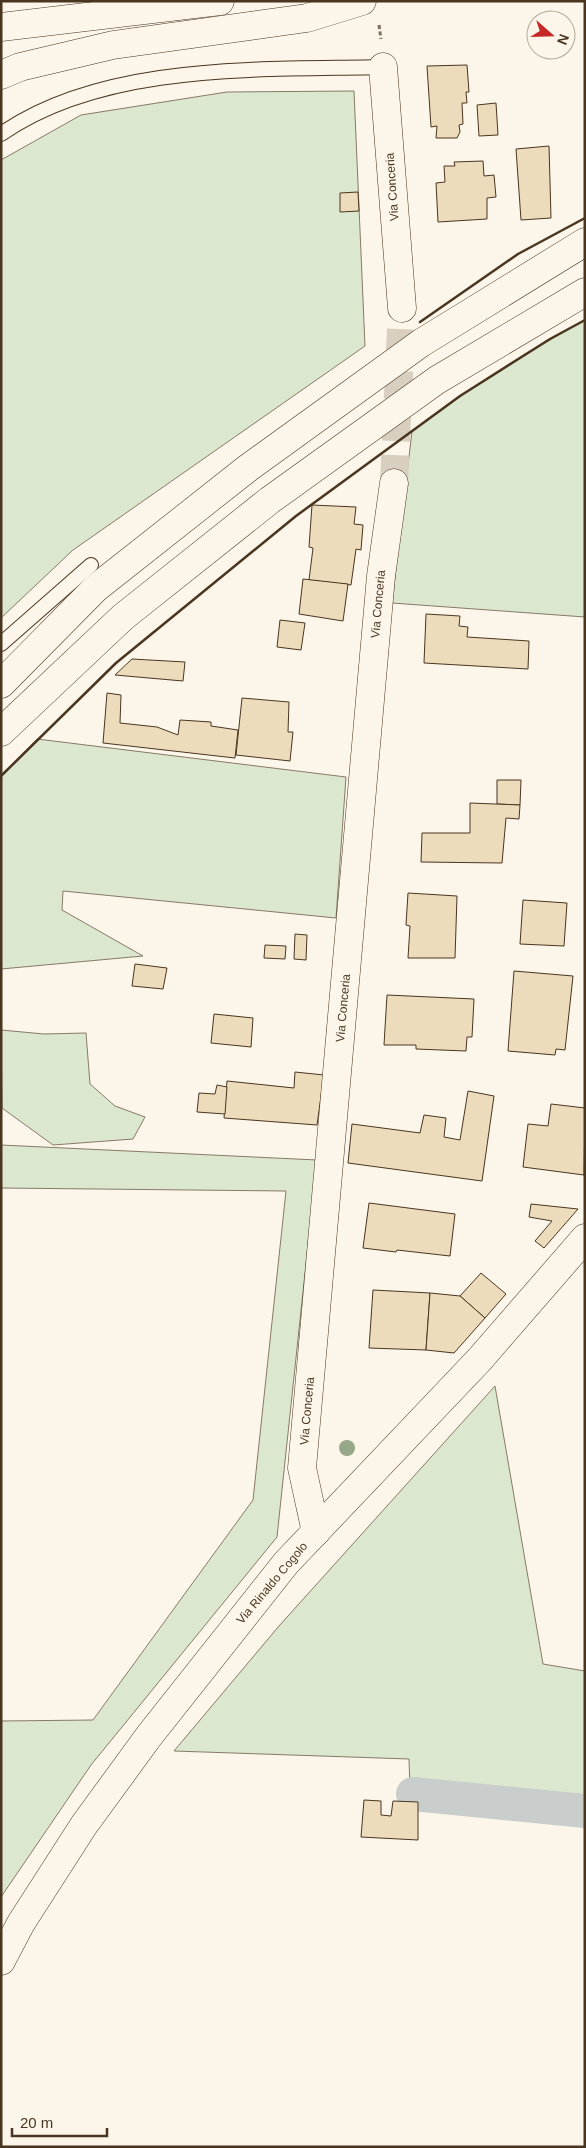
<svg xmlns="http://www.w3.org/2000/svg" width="586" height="2148" font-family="Helvetica,sans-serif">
	<rect width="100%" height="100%" fill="#fbf6e9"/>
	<g fill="#dce7d0" stroke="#887966">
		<polygon points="354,91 365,346 73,550 1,618 1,160 81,115 227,92"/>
		<path d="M585,320v297l-193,-14 20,-172c55,-41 113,-78 173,-111z"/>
		<polygon points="37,739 346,777 336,918 63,891 62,910 143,956 1,969 1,776"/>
		<polygon points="1,1030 44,1034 86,1033 90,1084 115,1106 145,1117 133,1139 53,1145 2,1108"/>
		<polygon points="1,1145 317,1160 277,1537 91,1765 1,1897 1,1721 93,1720 253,1500 286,1191 1,1188"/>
		<polygon points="495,1386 543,1664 585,1671 585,1803 410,1789 409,1759 174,1751 279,1626"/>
	</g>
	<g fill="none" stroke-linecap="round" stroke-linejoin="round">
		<polyline stroke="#c9cecd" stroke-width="34" points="413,1794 585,1811"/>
	</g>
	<g fill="#ecdcbc" stroke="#4a3520">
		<polygon points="467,65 469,92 466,92 467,103 462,103 463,124 459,125 460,132 457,138 436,138 437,126 431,127 427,66"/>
		<polygon points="496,103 498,135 479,136 477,105"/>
		<polygon points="549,146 551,218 521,220 516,149"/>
		<polygon points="483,161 484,176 494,175 496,197 487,198 487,219 438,222 436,183 445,182 444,166 455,166 454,162"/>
		<polygon points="358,192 359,211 340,212 340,193"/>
		<polygon points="312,505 356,507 354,524 363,525 361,550 356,549 351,585 309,580 313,548 309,547"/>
		<polygon points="303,579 348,584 343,621 299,614"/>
		<polygon points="426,614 460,616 459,626 468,627 467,637 529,641 528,669 424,663"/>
		<polygon points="280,620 305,623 301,650 277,647"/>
		<polygon points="132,659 185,662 183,681 115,675"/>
		<polygon points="107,693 121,695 120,723 157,727 178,735 180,720 211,722 211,726 238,730 235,758 103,743"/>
		<polygon points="242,698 289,702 288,732 293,732 290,761 236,755"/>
		<polygon points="497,780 521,780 520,805 497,804"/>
		<polygon points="470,803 520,805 519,819 506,818 502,863 421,862 422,833 470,833"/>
		<polygon points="408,893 457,896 455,958 408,958 410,926 406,925"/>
		<polygon points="523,900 567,903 564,946 520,944"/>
		<polygon points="295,934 307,935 306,960 294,959"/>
		<polygon points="265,945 286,946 285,959 264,958"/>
		<polygon points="135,964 167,968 163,989 132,986"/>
		<polygon points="514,971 573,976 565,1050 556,1049 555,1055 508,1051"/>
		<polygon points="387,995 474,999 472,1037 467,1037 466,1051 416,1049 416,1045 384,1045"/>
		<polygon points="214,1014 253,1018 251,1047 211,1043"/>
		<polygon points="295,1072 324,1075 317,1125 224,1118 227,1081 294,1088"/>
		<polygon points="217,1085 227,1087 225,1114 197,1112 199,1093 215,1094"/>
		<polygon points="468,1091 494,1096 482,1181 348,1163 352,1124 420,1133 424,1115 446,1118 444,1137 460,1140"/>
		<polygon points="551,1104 585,1108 584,1175 523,1167 528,1124 548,1126"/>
		<polygon points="369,1203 455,1214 450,1256 397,1250 396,1252 363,1248"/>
		<polygon points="531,1204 578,1209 544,1248 535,1241 552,1221 529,1217"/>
		<polygon points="481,1273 506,1294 485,1318 460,1296"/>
		<polygon points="373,1290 430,1293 426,1350 369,1348"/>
		<polygon points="430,1293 460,1296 485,1318 454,1353 426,1350"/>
		<polygon points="364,1800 381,1801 381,1815 391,1816 393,1801 418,1802 418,1840 361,1837"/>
	</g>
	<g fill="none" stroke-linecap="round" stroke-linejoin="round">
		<polyline stroke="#d8cfc1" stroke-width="28" stroke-dasharray="28 14" stroke-linecap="butt" points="394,483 402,308"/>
		<g stroke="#4a3520" stroke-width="16">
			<g id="lane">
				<path d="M1,134c103,-72 261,-64 382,-67"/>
				<polyline points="1,644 91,565"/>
			</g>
		</g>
		<g stroke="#4a3520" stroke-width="29">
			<g id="street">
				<polyline points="383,67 402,308"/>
				<polyline points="316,1532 302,1468 381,576 394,483"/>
				<polyline points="1,1961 21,1923 84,1825 149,1736 286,1563 480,1359 585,1238"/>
			</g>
		</g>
		<g stroke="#4a3520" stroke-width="29">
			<g id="highway">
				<polyline points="1,27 220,1"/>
				<polyline points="1,75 20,67 113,45 307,18 362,1"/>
				<polyline points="1,684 96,588 248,468 421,343 585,242"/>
				<polyline points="1,732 123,617 270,500 437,380 585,292"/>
			</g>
		</g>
		<polyline stroke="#7f6f5c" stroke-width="3" stroke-dasharray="4 2.5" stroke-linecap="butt" points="379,25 381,39"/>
		<use href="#lane" stroke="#fbf6e9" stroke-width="14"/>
		<use href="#street" stroke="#fbf6e9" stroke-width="28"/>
		<use href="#highway" stroke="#fbf6e9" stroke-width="28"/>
		<g stroke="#4a3520" stroke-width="2.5">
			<polyline points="420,322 518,254 585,218"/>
			<polyline points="1,776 116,663 296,516 460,396 550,339 585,320"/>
		</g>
	</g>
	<circle fill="#96a887" cx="347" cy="1448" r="8"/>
	<g text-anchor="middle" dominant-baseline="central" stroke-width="4" stroke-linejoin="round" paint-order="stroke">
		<g font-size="12" fill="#4a3520" stroke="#fbf6e9">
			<text transform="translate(392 187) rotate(-94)">Via Conceria</text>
			<text transform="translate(378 604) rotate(-85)">Via Conceria</text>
			<text transform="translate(343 1008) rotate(-85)">Via Conceria</text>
			<text transform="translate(307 1411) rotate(-85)">Via Conceria</text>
			<text transform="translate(272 1583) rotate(-50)">Via Rinaldo Cogolo</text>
		</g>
	</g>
	<rect width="586" height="2148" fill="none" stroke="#4a3520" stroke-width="5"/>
	<g transform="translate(551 35) rotate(110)"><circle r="24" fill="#fbf6e9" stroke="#b4a999"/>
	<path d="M0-4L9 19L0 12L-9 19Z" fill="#c62828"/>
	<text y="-8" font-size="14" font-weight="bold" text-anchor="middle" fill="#4a3520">N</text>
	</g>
	<path d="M12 2128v8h95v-8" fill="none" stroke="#4a3520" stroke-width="2.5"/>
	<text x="20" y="2128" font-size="15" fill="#4a3520" stroke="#fbf6e9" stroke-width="4" paint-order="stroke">20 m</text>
</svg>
